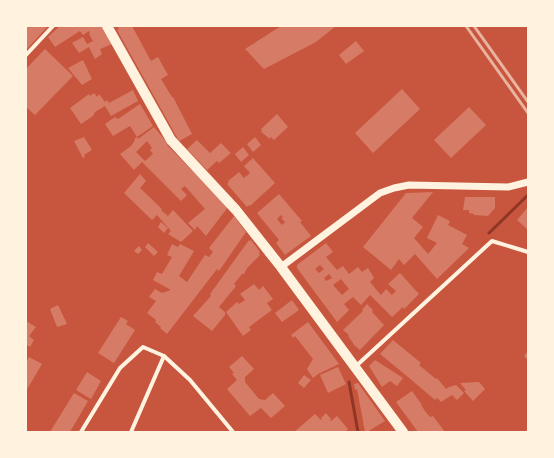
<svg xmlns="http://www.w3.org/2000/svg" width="554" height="458" font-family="'IBM Plex Sans',sans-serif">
	<rect width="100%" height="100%" fill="#c8553d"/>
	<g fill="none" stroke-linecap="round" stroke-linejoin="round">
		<g stroke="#8f3625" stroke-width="3">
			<polyline points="489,233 528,195"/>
			<polyline points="349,382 358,432"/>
		</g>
	</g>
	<g fill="#d67c66" fill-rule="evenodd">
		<polygon points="26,26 48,26 26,50"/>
		<polygon points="60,26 102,26 112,44 100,49 102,54 95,59 89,47 79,53 72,43 83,37 87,44 93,41 89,34 90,33 89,31 83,35 80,31 55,47 48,37"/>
		<polygon points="117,26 132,26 151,61 158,57 168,75 161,79 172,97 173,97 192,134 179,141 117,30 119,29"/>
		<polygon points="281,26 336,26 316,42 264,69 245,49"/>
		<polygon points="356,41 364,51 346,64 339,55"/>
		<polygon points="45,49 73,76 35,115 26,107 26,69"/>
		<polygon points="83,60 92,79 82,85 68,68"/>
		<polygon points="402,89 420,109 373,153 355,133"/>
		<polygon points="133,90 138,101 111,116 105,106 95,112 93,116 81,124 70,108 89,94 90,96 94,93 97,97 99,94 105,102 107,100 109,103"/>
		<polygon points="140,104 153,126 137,137 130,126 113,136 105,124 115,117 118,119"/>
		<polygon points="469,107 486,125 451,158 434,140"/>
		<polygon points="277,114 288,127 274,140 271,137 270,139 261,132 262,131 261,129"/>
		<path d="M154,127l14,17 -1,1 61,62 -22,29 -9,-10 -2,4 -7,-7 17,-14 -20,-23 -4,3 6,6 -6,6 -39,-39 -8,8 -14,-16 11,-8 4,-6 -1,-1 3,-2 1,2zM147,141l5,7 -2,2 3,4 -8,7 -9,-9z"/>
		<polygon points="84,137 92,150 84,155 85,157 83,158 74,141"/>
		<polygon points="255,137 261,145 253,152 247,144"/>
		<polygon points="197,140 210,153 221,143 231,153 219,163 217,161 207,170 187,149"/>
		<polygon points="243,147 249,155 241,162 235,154"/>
		<polygon points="253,158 275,183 250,206 249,205 247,207 227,184 229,182 228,181 239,172 244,178 250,173 244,166"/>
		<polygon points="140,174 146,181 140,188 162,209 161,210 168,216 173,210 193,231 181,242 168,234 171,231 157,215 152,220 124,193"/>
		<polygon points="433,192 412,218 423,227 414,238 428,254 437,243 427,238 438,215 450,221 448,225 467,235 462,244 469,248 437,279 415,254 404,265 399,259 391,270 363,247 406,193"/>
		<path d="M279,194l23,27 -2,1 11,14 -26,19 -9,-12 3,-3 -22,-27zM281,215l2,2 -2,1 4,4 -3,3 -5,-6z"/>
		<polygon points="465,197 495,197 495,208 488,216 474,215 474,214 469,213 469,210 463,210"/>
		<polygon points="528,207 528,230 517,220"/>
		<polygon points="234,216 246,232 219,271 217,269 167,334 160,328 161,327 155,322 156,320 147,313 156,301 149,297 155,289 162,293 171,290 153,280 157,272 162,274 172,257 167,255 172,244 178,247 180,244 194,251 179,276 187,282 205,255 209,257 213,252 209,248"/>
		<polygon points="161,222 168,228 164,233 158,227"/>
		<polygon points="249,240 250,241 251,240 260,252 259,253 260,255 247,268 244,274 242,274 234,284 236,286 219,307 225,312 225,315 212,331 193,316 211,296 210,294"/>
		<polygon points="148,243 158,252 154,256 145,247"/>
		<path d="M326,243l7,9 -7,5 11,13 6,-4 6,8 9,-7 4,5 6,-4 6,10 -4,4 11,13 5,-6 6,6 4,-4 -8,-7 12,-11 19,21 -15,15 -1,-2 -11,10 -22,-22 -9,10 -8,-8 -9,7 5,6 -12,12 -40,-54v-3zM320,265l4,4 -5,4 -4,-4zM329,274l3,4 -6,3 -2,-3zM341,279l8,10 -7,6 -9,-10z"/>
		<polygon points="139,246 142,250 138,254 134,251"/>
		<polygon points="254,284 259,290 263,286 273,299 267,303 272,310 249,327 251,330 243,336 226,312 237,302 239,304 245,300 240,294"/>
		<polygon points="292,300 299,310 282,322 275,313"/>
		<polygon points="367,304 373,310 372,312 384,325 360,350 353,344 353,343 348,336 349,335 343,330 363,311 362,310"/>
		<polygon points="58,305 67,324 57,327 50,309"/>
		<polygon points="121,317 128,321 126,324 135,330 114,363 98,353"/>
		<polygon points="26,321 36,327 29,336 34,340 30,347 26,344"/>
		<polygon points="308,322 339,364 318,374 313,378 307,369 313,359 295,336 293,338 291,335"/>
		<polygon points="393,340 421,363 419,365 436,379 437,378 446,389 449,387 456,385 464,393 457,400 452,395 441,402 437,398 435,400 408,377 380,354"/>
		<polygon points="528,351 528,360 524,356"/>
		<polygon points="242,356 254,369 245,377 245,382 259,399 265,400 273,393 285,406 271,418 261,408 250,416 227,389 237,380 232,374 234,373 229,367"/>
		<polygon points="29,357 42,364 26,391 26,363"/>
		<polygon points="375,360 403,378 397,386 390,381 382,387 369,366"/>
		<polygon points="338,367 346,384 328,393 320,375"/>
		<polygon points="87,372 101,381 91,399 76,390"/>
		<polygon points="304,375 311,380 304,388 298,383"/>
		<polygon points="479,382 485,389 473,401 464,391 466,390 460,383"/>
		<polygon points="358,383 385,421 367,432 365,432 357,389 355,390 354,384"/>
		<polygon points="412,391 422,405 421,405 425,411 430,417 433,416 445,432 418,432 396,402"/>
		<polygon points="74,393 88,401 70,432 50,432"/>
		<polygon points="326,413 331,419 330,420 331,421 337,416 348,429 345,432 294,432 315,414 321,420 322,419 321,418"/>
	</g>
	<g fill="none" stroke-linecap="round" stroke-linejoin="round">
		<g stroke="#fff3e0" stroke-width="4">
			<polyline points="26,55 53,26"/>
			<polyline points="355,367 492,241 528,252"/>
			<polyline points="81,432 120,368 143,347 164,356 190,380 233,432"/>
			<polyline points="131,432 164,356"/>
		</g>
		<polyline stroke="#fff3e0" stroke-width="7" points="281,267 380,193 394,188 409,185 508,187 528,182"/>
		<polyline stroke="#fff3e0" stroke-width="10" points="107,26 171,140 236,210 281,267 403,432"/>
		<g stroke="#e9b49f" stroke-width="3">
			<polyline points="466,26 528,113"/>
			<polyline points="474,26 528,102"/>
		</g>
	</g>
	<rect width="554" height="458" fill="none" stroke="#fff3e0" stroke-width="54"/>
</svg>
